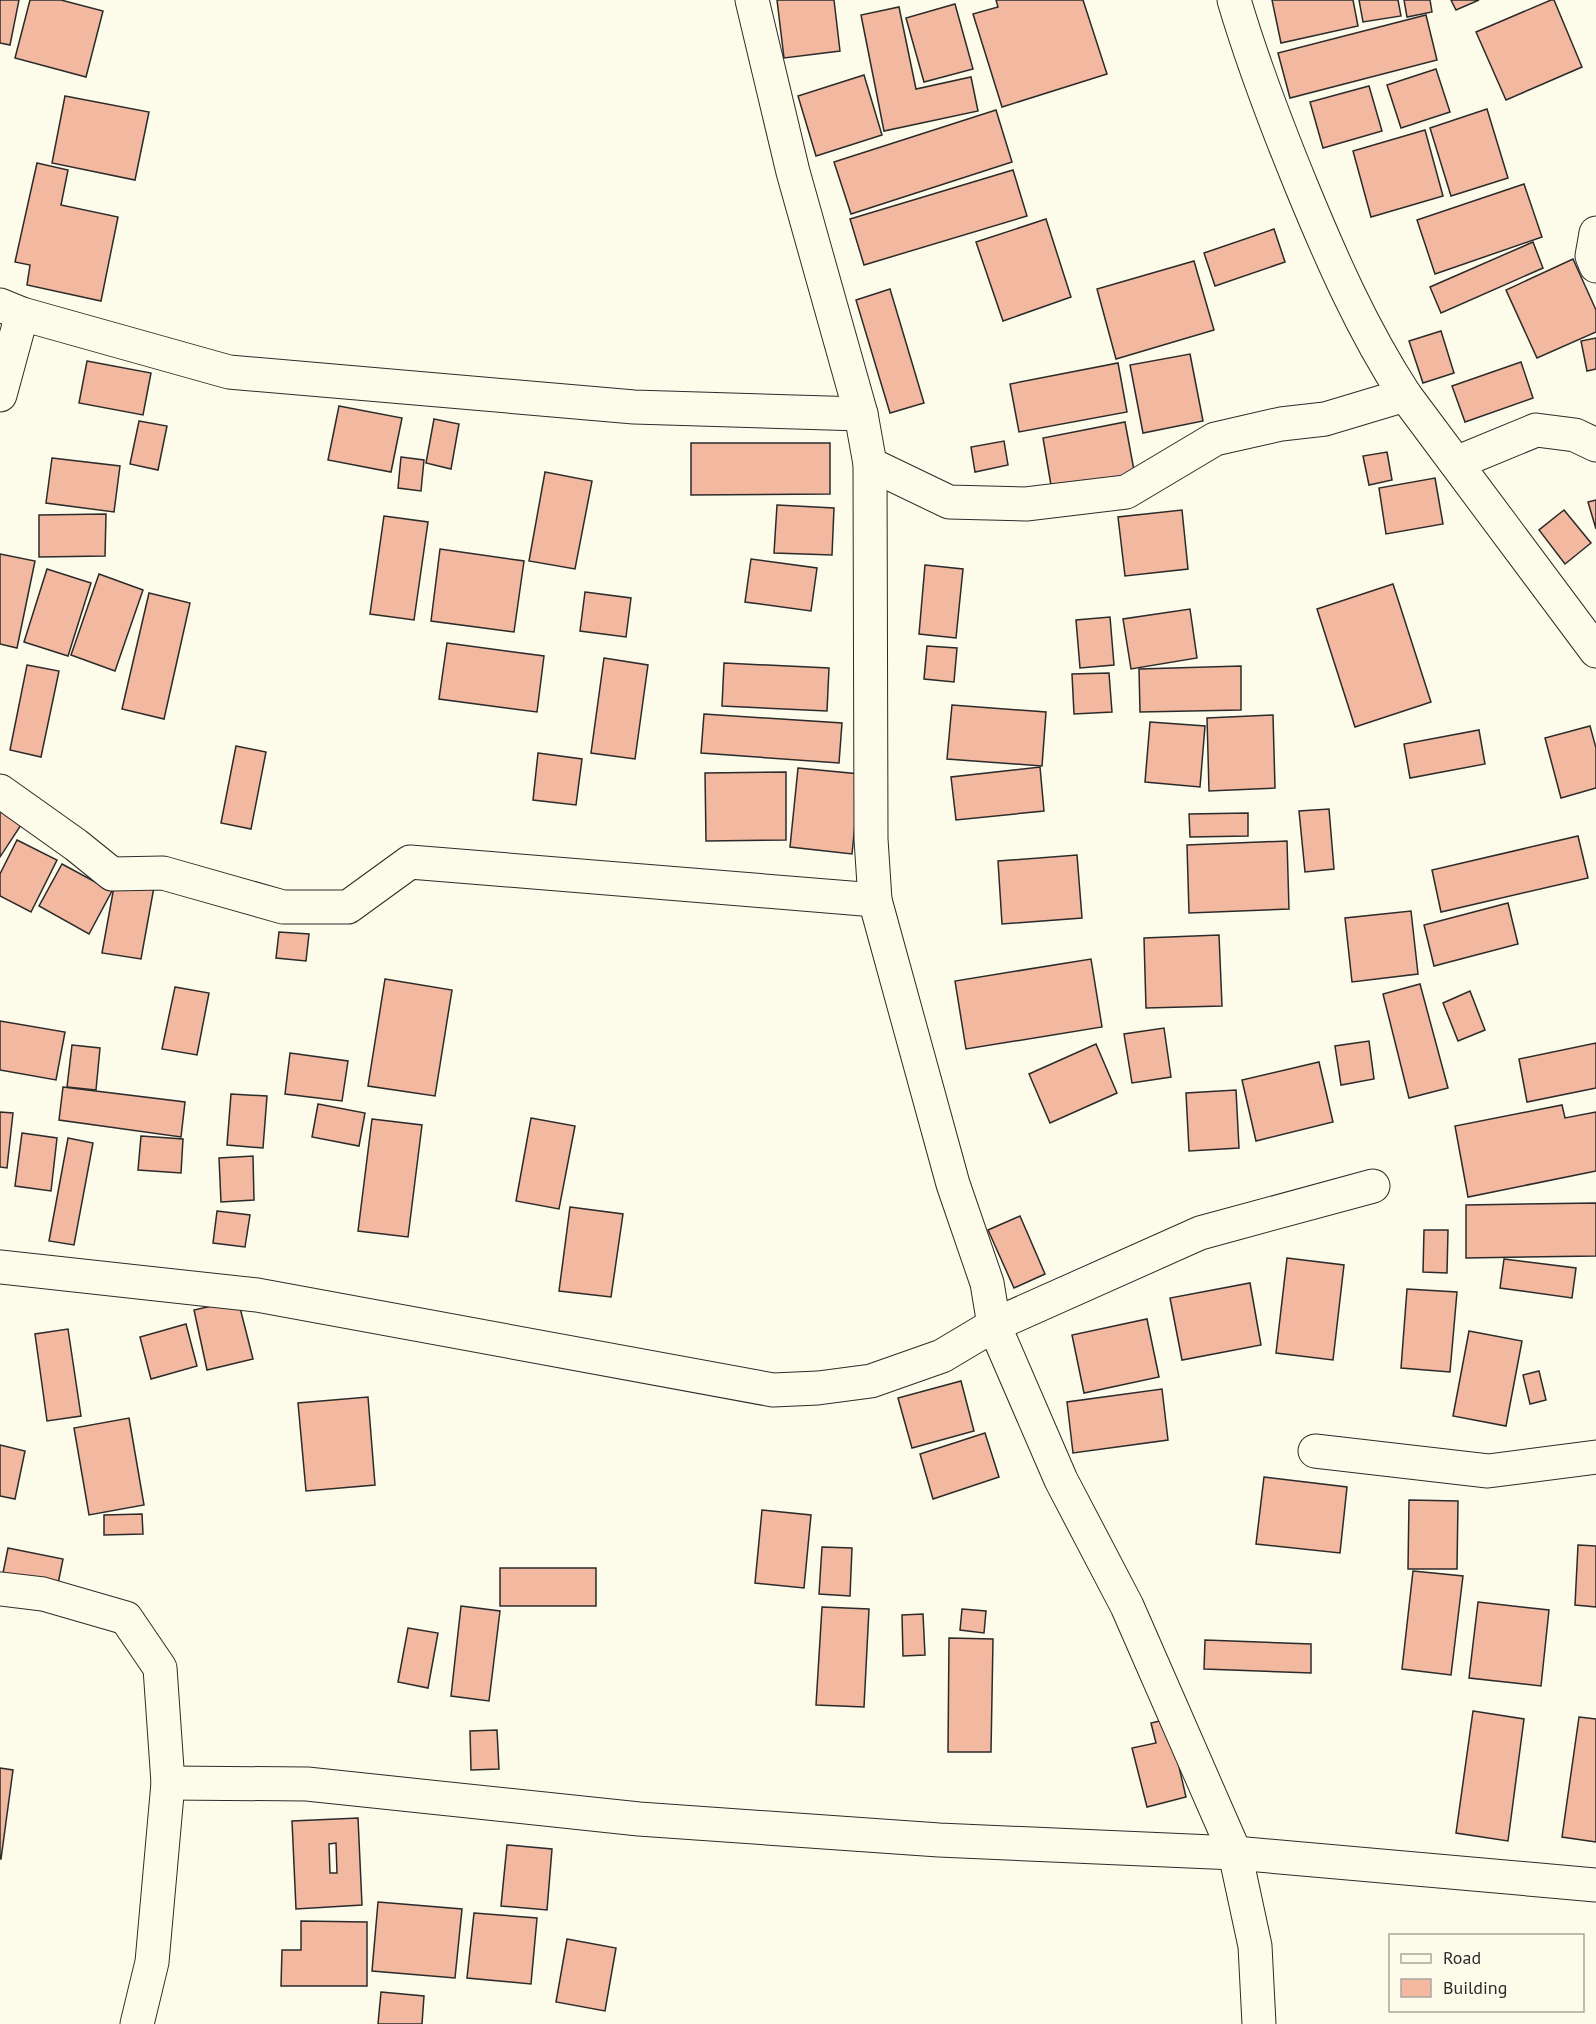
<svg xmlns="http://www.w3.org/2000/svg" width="1596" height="2024" font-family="'PT Sans',sans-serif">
	<rect width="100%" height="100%" fill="#fdfbea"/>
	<g fill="#f2b8a0" stroke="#2b2b2b" stroke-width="1.5" fill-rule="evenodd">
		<polygon points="0,0 19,0 10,45 0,43"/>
		<polygon points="30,0 61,0 103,11 86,77 15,58"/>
		<polygon points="777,0 834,0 840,51 784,58"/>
		<polygon points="996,0 1083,0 1107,74 1002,107 973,14 998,7"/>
		<polygon points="1272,0 1353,0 1358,26 1281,43"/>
		<polygon points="1359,0 1398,0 1401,16 1363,22"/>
		<polygon points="1404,0 1430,0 1432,12 1407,17"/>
		<polygon points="1451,0 1479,0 1456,10"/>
		<polygon points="1551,0 1554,0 1582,67 1506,100 1476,32"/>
		<polygon points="955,4 973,69 924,82 906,18"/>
		<polygon points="899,7 916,89 971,77 978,111 884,131 861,15"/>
		<polygon points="1426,15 1437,60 1290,98 1278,53"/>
		<polygon points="1436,69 1450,112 1401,128 1387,85"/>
		<polygon points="864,75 882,135 816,156 798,96"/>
		<polygon points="1369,86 1382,131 1323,148 1310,102"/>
		<polygon points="65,96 149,112 135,180 52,163"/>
		<polygon points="1487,109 1508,178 1451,196 1430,128"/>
		<polygon points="996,110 1012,162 851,214 834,162"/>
		<polygon points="1425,130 1443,196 1371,217 1353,151"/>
		<polygon points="37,163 68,170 61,205 118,217 101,301 27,285 30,265 15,262"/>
		<polygon points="1013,170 1027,216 864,265 850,219"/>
		<polygon points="1524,184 1542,237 1435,274 1417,220"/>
		<polygon points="1046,219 1071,297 1003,321 976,242"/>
		<polygon points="1274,229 1285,262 1215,286 1204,253"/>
		<polygon points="1533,242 1543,268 1441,313 1430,287"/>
		<polygon points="1573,259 1596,310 1596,332 1537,358 1506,290"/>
		<polygon points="1194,261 1214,330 1116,359 1097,289"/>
		<polygon points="890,289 924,403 890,413 856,300"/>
		<polygon points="1441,331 1454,373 1423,383 1409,341"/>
		<polygon points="1596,338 1596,369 1587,371 1581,341"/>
		<polygon points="1190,354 1203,421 1143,433 1130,365"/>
		<polygon points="87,361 151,373 143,415 79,403"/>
		<polygon points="1521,362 1533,398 1465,422 1452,386"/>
		<polygon points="1118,363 1127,412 1019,432 1010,384"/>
		<polygon points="339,406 402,418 391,472 328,460"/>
		<polygon points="434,419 459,424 451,469 426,463"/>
		<polygon points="139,421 167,426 158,470 130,464"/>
		<polygon points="1125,422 1136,481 1053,497 1043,438"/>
		<polygon points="1004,441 1008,465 975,472 971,447"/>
		<polygon points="691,443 830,443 830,494 691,495"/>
		<polygon points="1387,452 1392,480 1369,485 1363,456"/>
		<polygon points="401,457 424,460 421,491 398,488"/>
		<polygon points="52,458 120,466 114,512 46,503"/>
		<polygon points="545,472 592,481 575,569 529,561"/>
		<polygon points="1435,478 1443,524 1386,534 1379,488"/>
		<polygon points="1596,500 1596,529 1588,502"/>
		<polygon points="777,505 834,508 832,555 774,553"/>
		<polygon points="1182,510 1188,569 1125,576 1118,517"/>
		<polygon points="1564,510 1591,543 1565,564 1539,530"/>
		<polygon points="106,514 105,556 39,557 39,515"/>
		<polygon points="384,516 428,522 414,620 370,614"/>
		<polygon points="440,549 524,561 514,632 431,621"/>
		<polygon points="0,554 35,561 17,648 0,644"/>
		<polygon points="751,559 817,568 811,611 745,602"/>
		<polygon points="925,565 963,569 956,638 919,634"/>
		<polygon points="47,569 91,583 68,656 24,642"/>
		<polygon points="99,574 143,590 115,671 71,655"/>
		<polygon points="1393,584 1431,702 1355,727 1317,609"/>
		<polygon points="585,592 631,598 626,637 580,631"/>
		<polygon points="149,593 190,603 164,719 122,709"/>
		<polygon points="1190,609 1197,658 1131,669 1123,619"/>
		<polygon points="1110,617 1114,665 1080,668 1076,620"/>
		<polygon points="447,643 544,656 537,712 439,699"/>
		<polygon points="927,646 957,648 954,682 924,679"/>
		<polygon points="604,658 648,665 635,759 591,753"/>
		<polygon points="724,663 829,668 827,711 722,706"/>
		<polygon points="27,665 59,671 41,757 10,750"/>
		<polygon points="1241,666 1241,710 1140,712 1139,669"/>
		<polygon points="1109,673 1112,712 1074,714 1072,674"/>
		<polygon points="952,705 1046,712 1042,766 947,759"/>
		<polygon points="704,714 842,723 839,763 701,753"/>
		<polygon points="1273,715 1275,788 1209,791 1207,718"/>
		<polygon points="1150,722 1205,726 1200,787 1145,782"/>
		<polygon points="1590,726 1596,748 1596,788 1561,798 1545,738"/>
		<polygon points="1479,730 1485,764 1410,778 1404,744"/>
		<polygon points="236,746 266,752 251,829 221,823"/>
		<polygon points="538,753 582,759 576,805 533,800"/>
		<polygon points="1040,767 1044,811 956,820 951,777"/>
		<polygon points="798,768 860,774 852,854 790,847"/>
		<polygon points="786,772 786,840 706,841 705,773"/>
		<polygon points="1329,809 1334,869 1305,872 1299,811"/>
		<polygon points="0,811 21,825 0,857"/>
		<polygon points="1248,813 1248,836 1190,837 1189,814"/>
		<polygon points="1578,836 1588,878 1441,912 1432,870"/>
		<polygon points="17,840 57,860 31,912 0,896 0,874"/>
		<polygon points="1287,841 1289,909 1189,913 1187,845"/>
		<polygon points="1077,855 1082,918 1002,924 998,861"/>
		<polygon points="62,864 112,891 89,934 39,906"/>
		<polygon points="115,881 154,887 141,959 102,953"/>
		<polygon points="1508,903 1518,944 1434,966 1424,925"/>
		<polygon points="1411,911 1418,974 1352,982 1345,918"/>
		<polygon points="279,932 309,934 306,961 276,958"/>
		<polygon points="1219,935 1222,1006 1146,1008 1144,938"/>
		<polygon points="1091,959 1102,1027 966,1049 955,981"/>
		<polygon points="385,979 452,990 435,1096 368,1086"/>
		<polygon points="1420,984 1448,1088 1409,1098 1383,994"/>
		<polygon points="175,987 209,993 197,1055 162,1049"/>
		<polygon points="1470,991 1485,1030 1458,1041 1443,1003"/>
		<polygon points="0,1021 65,1032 56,1080 0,1070"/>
		<polygon points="1164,1028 1171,1077 1132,1083 1124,1034"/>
		<polygon points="1369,1041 1374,1079 1341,1085 1335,1046"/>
		<polygon points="1596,1043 1596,1088 1527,1102 1519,1059"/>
		<polygon points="1096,1044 1117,1093 1050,1123 1029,1074"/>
		<polygon points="72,1045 100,1048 96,1090 67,1087"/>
		<polygon points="290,1053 348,1061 342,1101 285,1094"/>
		<polygon points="1319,1062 1333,1122 1256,1141 1242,1080"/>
		<polygon points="63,1087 185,1102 181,1137 59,1120"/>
		<polygon points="1236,1090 1239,1148 1189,1151 1186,1093"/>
		<polygon points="231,1094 267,1096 263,1148 227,1145"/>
		<polygon points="318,1104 365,1113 359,1146 312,1137"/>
		<polygon points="1562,1105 1565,1118 1596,1112 1596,1171 1468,1197 1455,1126"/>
		<polygon points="0,1112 13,1113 7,1168 0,1167"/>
		<polygon points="531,1118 575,1126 559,1209 516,1201"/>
		<polygon points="372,1119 422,1125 408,1237 358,1231"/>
		<polygon points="22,1133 57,1138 51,1191 15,1186"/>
		<polygon points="141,1136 183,1139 181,1173 138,1170"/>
		<polygon points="68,1138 93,1143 74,1245 49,1241"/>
		<polygon points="253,1156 254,1200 221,1202 219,1158"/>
		<polygon points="1596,1203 1596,1256 1466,1258 1466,1205"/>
		<polygon points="570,1207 623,1214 611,1297 559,1291"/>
		<polygon points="217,1211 250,1215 245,1247 213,1243"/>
		<polygon points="1020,1216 1045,1274 1014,1288 988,1230"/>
		<polygon points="1424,1230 1448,1230 1447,1273 1423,1272"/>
		<polygon points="1287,1258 1344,1265 1333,1360 1276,1353"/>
		<polygon points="1504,1259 1576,1268 1572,1298 1500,1288"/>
		<polygon points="1250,1283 1261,1345 1182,1360 1170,1298"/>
		<polygon points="1407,1289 1457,1292 1450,1372 1401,1368"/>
		<polygon points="238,1300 253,1359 207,1370 194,1310"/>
		<polygon points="1147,1319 1159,1377 1084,1393 1072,1335"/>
		<polygon points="186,1324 197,1366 151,1379 140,1337"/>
		<polygon points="68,1329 81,1416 47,1421 35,1334"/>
		<polygon points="1469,1331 1522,1341 1506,1426 1453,1416"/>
		<polygon points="1539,1371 1546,1400 1530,1404 1523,1375"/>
		<polygon points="961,1381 974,1431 912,1448 898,1398"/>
		<polygon points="1162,1389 1168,1440 1073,1453 1067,1402"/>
		<polygon points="368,1397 375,1485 306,1491 298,1403"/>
		<polygon points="129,1418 144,1505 89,1515 74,1428"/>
		<polygon points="985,1433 999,1477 933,1499 920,1454"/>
		<polygon points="0,1445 25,1451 15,1499 0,1496"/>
		<polygon points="1264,1477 1347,1487 1340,1553 1256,1544"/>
		<polygon points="1409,1500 1458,1501 1457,1569 1408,1569"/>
		<polygon points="762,1510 811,1515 804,1588 755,1583"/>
		<polygon points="142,1514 143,1534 104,1535 104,1515"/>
		<polygon points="1578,1545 1596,1546 1596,1607 1575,1605"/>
		<polygon points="822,1547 852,1548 850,1596 819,1594"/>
		<polygon points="8,1548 63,1559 56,1594 1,1583"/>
		<rect x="500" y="1568" width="96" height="38"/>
		<polygon points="1413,1571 1463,1576 1451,1675 1402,1669"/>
		<polygon points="1478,1602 1549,1610 1541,1686 1469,1678"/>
		<polygon points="461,1606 500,1611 489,1701 451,1696"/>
		<polygon points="822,1607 869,1609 864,1707 816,1705"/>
		<polygon points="962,1609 986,1611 984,1633 960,1630"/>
		<polygon points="923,1614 925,1655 903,1656 902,1615"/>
		<polygon points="408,1628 438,1633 428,1688 398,1682"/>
		<polygon points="949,1638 993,1639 991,1752 948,1752"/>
		<polygon points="1205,1640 1311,1644 1311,1673 1204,1669"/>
		<polygon points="1473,1711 1524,1719 1508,1841 1456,1833"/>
		<polygon points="1579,1717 1596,1719 1596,1842 1562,1837"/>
		<polygon points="1168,1719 1186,1797 1147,1807 1132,1748 1156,1743 1151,1723"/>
		<polygon points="497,1730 499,1769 471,1770 470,1731"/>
		<polygon points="0,1768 13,1770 1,1859 0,1859"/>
		<path d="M358,1818l4,87 -66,4 -4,-88zM336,1843l1,30h-7l-1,-29z"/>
		<polygon points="507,1845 552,1849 547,1910 501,1906"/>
		<polygon points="378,1902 462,1909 455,1978 372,1971"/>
		<polygon points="474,1913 537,1918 531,1984 467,1978"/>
		<polygon points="301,1921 367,1922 367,1986 281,1986 282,1950 301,1950"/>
		<polygon points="567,1939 616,1948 605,2011 556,2002"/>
		<polygon points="381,1992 424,1996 422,2024 378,2024"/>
	</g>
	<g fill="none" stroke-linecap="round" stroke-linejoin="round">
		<g stroke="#2b2b2b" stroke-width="35">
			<g id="minor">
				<polyline points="752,0 793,172 861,414 870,464 871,839 875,900 953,1184 987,1283 994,1325 1061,1480 1127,1606 1235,1853 1255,1946 1259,2024"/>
				<path d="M1234,0c19,64 42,124 67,185 30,73 61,144 104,210l191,256"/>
				<polyline points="1596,233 1592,256 1596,266"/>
				<polyline points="0,305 22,314 229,372 634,407 861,414"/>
				<polyline points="0,395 22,314"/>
				<polyline points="1456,463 1536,430 1575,435 1596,445"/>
				<polyline points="870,464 949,502 1026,504 1126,492 1215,439 1281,424 1325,419 1405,395"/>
				<polyline points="0,791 76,845 112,874 163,873 283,907 348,907 410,862 875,900"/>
				<polyline points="0,1267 257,1295 773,1390 818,1388 871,1381 942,1356 994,1325 1200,1233 1373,1186"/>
				<polyline points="1315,1451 1488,1471 1596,1457"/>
				<polyline points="0,1589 43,1594 126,1618 160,1668 168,1783 152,1962 137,2024"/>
				<polyline points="168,1783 307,1784 639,1819 939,1840 1235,1853 1596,1885"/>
			</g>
		</g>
		<use href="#minor" stroke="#fdfbea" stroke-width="33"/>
	</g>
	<rect x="1389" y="1934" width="195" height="78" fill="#fdfbea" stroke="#a9a89e" stroke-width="1.5"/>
	<rect x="1401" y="1954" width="30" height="9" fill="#fdfbea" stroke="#a9a89e" stroke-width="1.5"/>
	<text x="1443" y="1964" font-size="18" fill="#2b2b2b">Road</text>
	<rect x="1401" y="1979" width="30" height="18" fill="#f2b8a0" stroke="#a9a89e" stroke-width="1.5"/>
	<text x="1443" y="1994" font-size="18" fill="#2b2b2b">Building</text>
</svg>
